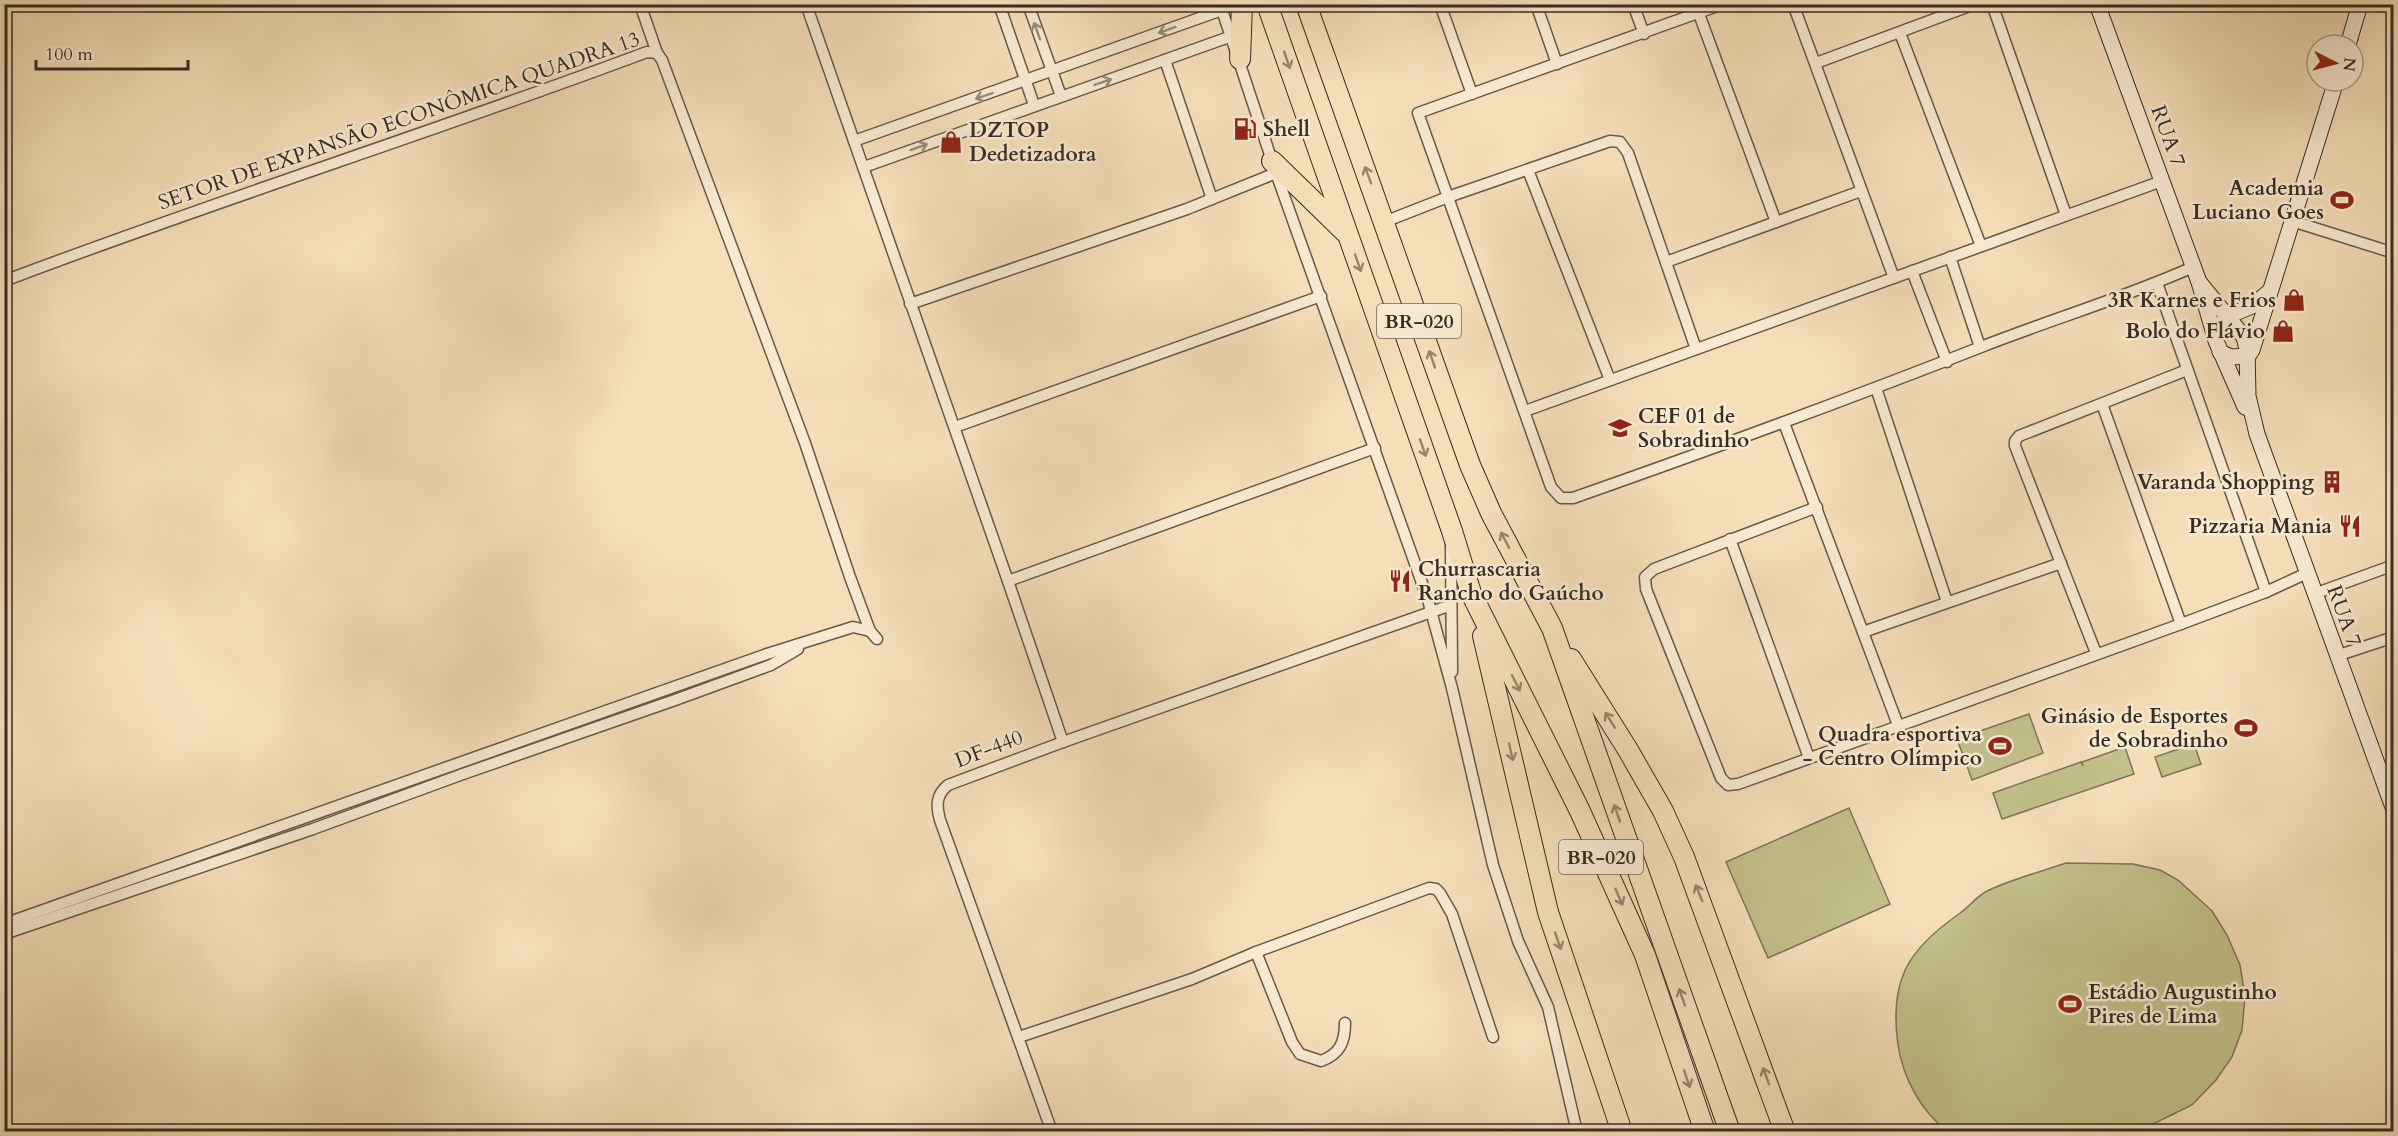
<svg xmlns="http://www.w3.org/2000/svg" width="2398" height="1136" font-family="Cardo,serif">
	<rect width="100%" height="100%" fill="#f5dfb9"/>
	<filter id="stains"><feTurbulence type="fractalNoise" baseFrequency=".00333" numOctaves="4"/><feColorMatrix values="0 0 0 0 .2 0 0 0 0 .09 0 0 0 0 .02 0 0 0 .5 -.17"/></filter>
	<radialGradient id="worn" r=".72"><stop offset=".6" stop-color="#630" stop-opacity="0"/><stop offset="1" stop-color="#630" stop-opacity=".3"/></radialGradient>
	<g fill="#c2c08b" stroke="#7c7658" stroke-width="1.5">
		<polygon points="2029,714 2043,753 1972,780 1957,739"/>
		<polygon points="2194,744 2201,764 2162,777 2155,757"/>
		<polygon points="2125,747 2134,774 2002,819 1993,793 2081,762 2083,766 2082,762"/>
		<polygon points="1849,808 1890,904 1768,958 1726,862"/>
		<path d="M2066,863l67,1 27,6 18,10 34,31 15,24 13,30 5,32 -3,33 -10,27 -16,23 -24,25 -53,26h-192c-26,-20 -44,-53 -49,-86 -9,-64 9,-95 61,-131 10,-7 18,-18 28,-23 25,-12 53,-19 79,-28z"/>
	</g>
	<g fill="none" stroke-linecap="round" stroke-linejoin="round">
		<g stroke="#665a49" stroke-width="13">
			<g id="street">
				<polyline points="640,4 657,53"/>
				<polyline points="806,4 1008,581 1063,742"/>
				<polyline points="999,4 1034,105"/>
				<polyline points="1028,4 1061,96"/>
				<polyline points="1220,4 1276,173 1428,600 1452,688 1493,865 1518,941 1548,1007 1577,1132"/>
				<polyline points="1440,4 1472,94"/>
				<polyline points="1536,4 1557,64"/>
				<polyline points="1633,4 1644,34"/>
				<path d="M1723,4l-305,109 133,374 10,11h12c137,-48 273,-98 408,-151 71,-28 143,-49 212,-80"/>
				<polyline points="1793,4 1894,278"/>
				<polyline points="1992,4 2066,215"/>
				<polyline points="1699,14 1776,222"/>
				<polyline points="1900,33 1981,246"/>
				<polyline points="1165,60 1212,199"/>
				<polyline points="1816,63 1975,4"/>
				<polyline points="854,141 1222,10"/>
				<polyline points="864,167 1232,36"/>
				<polyline points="1528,170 1610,380"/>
				<polyline points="2292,221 2394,253"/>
				<polyline points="1384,222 1448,197 1610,141 1620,142 1628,153 1696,349"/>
				<polyline points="1950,257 1980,347"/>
				<polyline points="1666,262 1861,191"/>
				<polyline points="1912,271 1947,362"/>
				<path d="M4,281c213,-81 430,-149 643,-229l10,1 5,7 143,383 45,134 20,54 7,8"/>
				<polyline points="2157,283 2266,592"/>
				<polyline points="910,304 1187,209 1276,173"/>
				<polyline points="1876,388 1947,602"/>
				<polyline points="2102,404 2181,624"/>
				<polyline points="1525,411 2162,181"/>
				<polyline points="1784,423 1898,725"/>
				<polyline points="955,427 1321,296"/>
				<polyline points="1817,507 1654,569 1645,577 1646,589 1721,778 1728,785 1738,784 2181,624 2266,592 2307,573"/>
				<polyline points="1730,539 1809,758"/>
				<polyline points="1451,544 1452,672"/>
				<polyline points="1008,581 1375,448"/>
				<polyline points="2314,594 2394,565"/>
				<polyline points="1863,632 2061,563"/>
				<polyline points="2096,653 2015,446 2015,441 2019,436 2187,370"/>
				<polyline points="2336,656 2394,637"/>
				<polyline points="4,924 767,654 853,627 870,631"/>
				<polyline points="4,934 313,829 463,774 675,700 771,665 798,649"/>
				<path d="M1256,952l36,90 8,12 21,7c19,-7 24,-19 24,-38"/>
				<polyline points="1019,1037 1192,979 1256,952 1429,888 1436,889 1440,893 1452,914 1493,1037"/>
				<path d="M1052,1132l-112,-312c-4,-15 -4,-25 8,-35l115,-43 388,-137"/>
			</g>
		</g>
		<g stroke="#362d24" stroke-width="17">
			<g id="secondary">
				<polyline points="2097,4 2199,282 2216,341 2245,407"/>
				<polyline points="2348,45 2360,4"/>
				<polyline points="2199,282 2244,337 2247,349 2248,396 2257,434 2394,810"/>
				<polyline points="2223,322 2228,316 2252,306 2270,291"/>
				<polyline points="2220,352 2231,357 2248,356 2252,350 2336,81"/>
				<polyline points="2389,1132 2394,1130"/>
			</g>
		</g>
		<g stroke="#362d24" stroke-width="22">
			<g id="highway">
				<polyline points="1267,4 1452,531 1471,593 1579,809 1645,955 1705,1132"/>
				<polyline points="1306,4 1470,465 1491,513 1552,628 1730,1132"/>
				<polyline points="1240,59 1242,4"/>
				<polyline points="1272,161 1345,232"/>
				<polyline points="1483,636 1548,912 1622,1132"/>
				<polyline points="1571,659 1628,750 1663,811 1684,857 1785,1132"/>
			</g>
		</g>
		<use href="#street" stroke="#f8ead2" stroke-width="10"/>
		<use href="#secondary" stroke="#f8ead2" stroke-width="15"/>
		<use href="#highway" stroke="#f5dfb9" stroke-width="20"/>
	</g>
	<defs><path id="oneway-shaft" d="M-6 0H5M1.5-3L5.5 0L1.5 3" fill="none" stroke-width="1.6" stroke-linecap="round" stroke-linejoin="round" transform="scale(1.5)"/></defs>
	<g stroke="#978c7b">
		<use href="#oneway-shaft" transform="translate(1167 30) rotate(160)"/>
		<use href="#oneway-shaft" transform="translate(1037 31) rotate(-110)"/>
		<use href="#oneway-shaft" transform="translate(1103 82) rotate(-19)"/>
		<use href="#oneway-shaft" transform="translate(984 96) rotate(161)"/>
		<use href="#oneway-shaft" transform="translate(919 147) rotate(-20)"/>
	</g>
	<g stroke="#96866e">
		<use href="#oneway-shaft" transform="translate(1287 60) rotate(71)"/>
		<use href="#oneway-shaft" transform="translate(1368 175) rotate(-110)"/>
		<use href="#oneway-shaft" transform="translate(1358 263) rotate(71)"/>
		<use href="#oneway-shaft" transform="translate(1432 359) rotate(-109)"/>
		<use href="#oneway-shaft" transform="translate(1423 448) rotate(71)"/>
		<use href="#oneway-shaft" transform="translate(1505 540) rotate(-118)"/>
		<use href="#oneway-shaft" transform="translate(1516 683) rotate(63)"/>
		<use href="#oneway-shaft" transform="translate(1610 720) rotate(-122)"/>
		<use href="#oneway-shaft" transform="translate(1511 752) rotate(77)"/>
		<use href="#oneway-shaft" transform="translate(1617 813) rotate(-109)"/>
		<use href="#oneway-shaft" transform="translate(1699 893) rotate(-112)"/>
		<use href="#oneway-shaft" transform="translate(1619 897) rotate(66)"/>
		<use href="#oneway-shaft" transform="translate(1558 941) rotate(71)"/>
		<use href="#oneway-shaft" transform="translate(1682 997) rotate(-109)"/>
		<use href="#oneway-shaft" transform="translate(1766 1076) rotate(-110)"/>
		<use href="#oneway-shaft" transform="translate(1687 1079) rotate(71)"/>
	</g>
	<defs>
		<g id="fuel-bare" transform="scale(1.8)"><path d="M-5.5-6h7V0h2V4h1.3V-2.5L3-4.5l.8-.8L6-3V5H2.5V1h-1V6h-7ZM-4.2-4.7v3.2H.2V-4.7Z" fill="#8f2418" stroke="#f8ead2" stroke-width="2.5" paint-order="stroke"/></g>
		<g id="shop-bare" transform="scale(1.8)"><path d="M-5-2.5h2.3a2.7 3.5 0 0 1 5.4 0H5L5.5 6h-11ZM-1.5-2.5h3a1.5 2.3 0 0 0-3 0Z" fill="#8f2418" stroke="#f8ead2" stroke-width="2.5" paint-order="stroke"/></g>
		<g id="stadium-bare" transform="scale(1.8)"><path d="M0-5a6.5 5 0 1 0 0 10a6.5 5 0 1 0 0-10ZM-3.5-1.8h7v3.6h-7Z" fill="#8f2418" stroke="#f8ead2" stroke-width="2.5" paint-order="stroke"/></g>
		<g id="school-bare" transform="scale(1.8)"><path d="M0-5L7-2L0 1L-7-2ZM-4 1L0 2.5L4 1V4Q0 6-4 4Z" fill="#8f2418" stroke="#f8ead2" stroke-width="2.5" paint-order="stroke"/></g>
		<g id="building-bare" transform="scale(1.8)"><path d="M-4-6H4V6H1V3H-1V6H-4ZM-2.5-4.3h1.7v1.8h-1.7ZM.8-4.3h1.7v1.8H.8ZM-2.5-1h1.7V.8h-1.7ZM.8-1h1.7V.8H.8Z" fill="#8f2418" stroke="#f8ead2" stroke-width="2.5" paint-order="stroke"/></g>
		<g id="restaurant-bare" transform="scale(1.8)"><path d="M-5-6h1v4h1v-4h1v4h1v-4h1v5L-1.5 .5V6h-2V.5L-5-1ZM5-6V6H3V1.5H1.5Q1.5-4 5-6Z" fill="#8f2418" stroke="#f8ead2" stroke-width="2.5" paint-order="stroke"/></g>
	</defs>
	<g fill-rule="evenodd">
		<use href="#fuel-bare" x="1245" y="129"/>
		<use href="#shop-bare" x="951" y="142"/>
		<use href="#stadium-bare" x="2342" y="200"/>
		<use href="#shop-bare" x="2294" y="300"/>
		<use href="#shop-bare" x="2283" y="331"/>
		<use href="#school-bare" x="1620" y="428"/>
		<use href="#building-bare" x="2332" y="482"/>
		<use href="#restaurant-bare" x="2350" y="526"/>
		<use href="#restaurant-bare" x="1400" y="581"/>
		<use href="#stadium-bare" x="2246" y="728"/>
		<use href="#stadium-bare" x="2000" y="746"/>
		<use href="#stadium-bare" x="2070" y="1004"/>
	</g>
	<g text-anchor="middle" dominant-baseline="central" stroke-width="5" stroke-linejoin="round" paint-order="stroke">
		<g fill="#f8ead2" stroke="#706658" stroke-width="1.5">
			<rect x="1377" y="304" width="84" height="34" rx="4.5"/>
			<rect x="1559" y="840" width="84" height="34" rx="4.5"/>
		</g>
		<g font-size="20" font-weight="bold" fill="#362d24">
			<text x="1419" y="321">BR-020</text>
			<text x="1601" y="857">BR-020</text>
		</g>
		<g font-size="21" fill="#362d24" stroke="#f8ead2">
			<text transform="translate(399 121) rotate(-19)">SETOR DE EXPANSÃO ECONÔMICA QUADRA 13</text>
			<text transform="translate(2168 136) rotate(70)">RUA 7</text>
			<text transform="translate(2344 616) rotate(70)">RUA 7</text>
			<text transform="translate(989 749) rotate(-21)">DF-440</text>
		</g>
		<g font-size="21" font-weight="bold" fill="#362d24" stroke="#f8ead2" text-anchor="end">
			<text x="1263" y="129" text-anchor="start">Shell</text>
			<text x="969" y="130" text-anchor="start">DZTOP<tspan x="969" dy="24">Dedetizadora</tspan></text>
			<text x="2324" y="188">Academia<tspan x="2324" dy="24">Luciano Goes</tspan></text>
			<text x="2276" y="300">3R Karnes e Frios</text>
			<text x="2265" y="331">Bolo do Flávio</text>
			<text x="1638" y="416" text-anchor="start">CEF 01 de<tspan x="1638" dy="24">Sobradinho</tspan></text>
			<text x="2314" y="482">Varanda Shopping</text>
			<text x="2332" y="526">Pizzaria Mania</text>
			<text x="1418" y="569" text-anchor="start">Churrascaria<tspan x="1418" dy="24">Rancho do Gaúcho</tspan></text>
			<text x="2228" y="716">Ginásio de Esportes<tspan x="2228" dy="24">de Sobradinho</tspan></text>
			<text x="1982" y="734">Quadra esportiva<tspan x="1982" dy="24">- Centro Olímpico</tspan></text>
			<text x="2088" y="992" text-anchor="start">Estádio Augustinho<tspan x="2088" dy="24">Pires de Lima</tspan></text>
		</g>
	</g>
	<rect width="2398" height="1136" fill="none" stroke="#f5dfb9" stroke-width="24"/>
	<rect x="6" y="6" width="2386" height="1124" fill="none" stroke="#362d24" stroke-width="3"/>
	<rect x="12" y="12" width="2374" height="1112" fill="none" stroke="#362d24" stroke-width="1.5"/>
	<g transform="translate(2335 63) rotate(96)"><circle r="28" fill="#f8ead2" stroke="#aa9e8c" stroke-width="1.5"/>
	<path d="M0-4.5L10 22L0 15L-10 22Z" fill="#8f2418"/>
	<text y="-9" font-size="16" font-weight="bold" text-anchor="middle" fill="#362d24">N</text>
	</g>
	<path d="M36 60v9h152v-9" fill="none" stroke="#362d24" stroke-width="3"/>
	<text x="45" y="60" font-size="18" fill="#362d24" stroke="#f8ead2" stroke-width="4.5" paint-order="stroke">100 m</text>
	<rect width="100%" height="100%" filter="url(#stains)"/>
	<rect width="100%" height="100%" fill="url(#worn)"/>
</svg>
